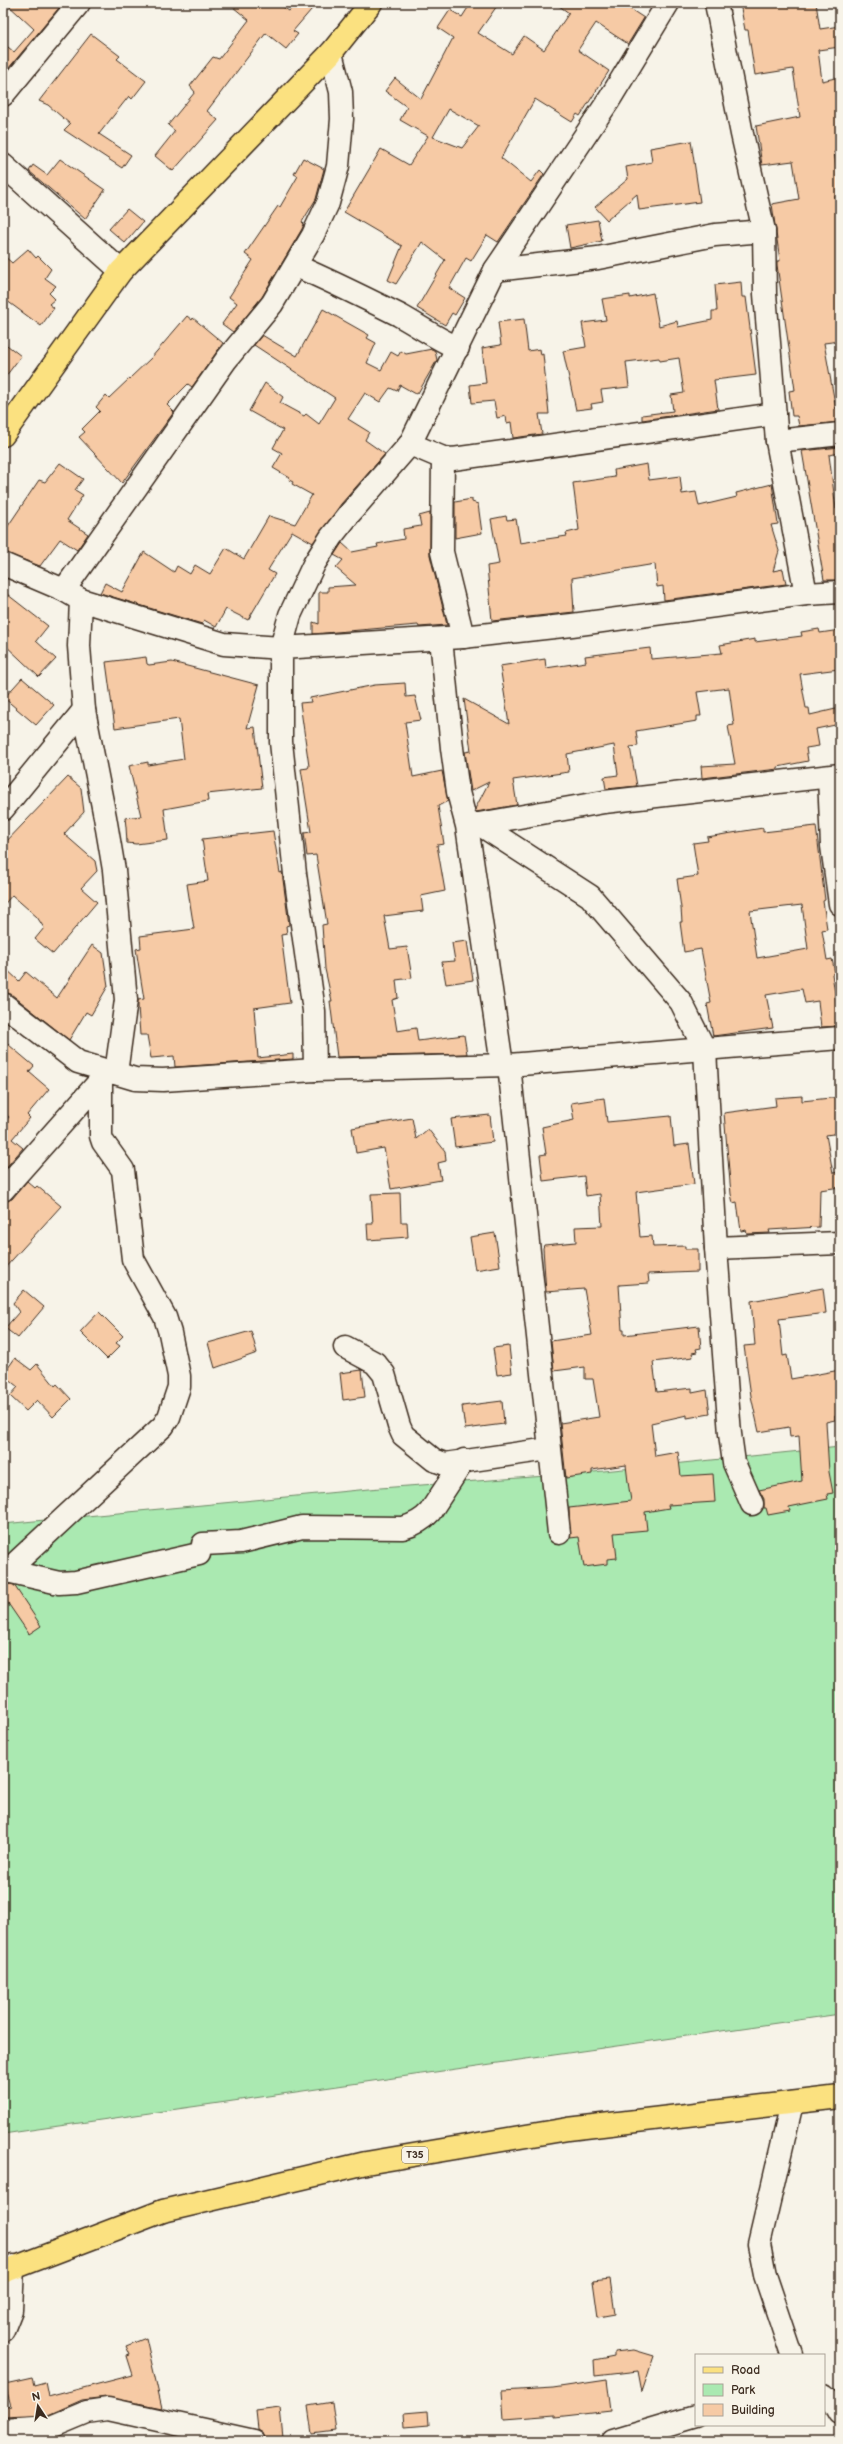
<svg xmlns="http://www.w3.org/2000/svg" width="843" height="2444" font-family="'Balsamiq Sans',sans-serif">
	<rect width="100%" height="100%" fill="#f7f3e8"/>
	<filter id="ink" filterUnits="userSpaceOnUse"><feTurbulence type="fractalNoise" baseFrequency=".025" numOctaves="2"/><feDisplacementMap in="SourceGraphic" scale="8" xChannelSelector="R" yChannelSelector="G"/><feConvolveMatrix kernelMatrix="1 2 1 2 8 2 1 2 1" color-interpolation-filters="sRGB"/></filter>
	<g filter="url(#ink)">
		<polygon fill="#aae9b1" stroke="#728a68" points="840,1447 840,2014 3,2134 3,1524 380,1488 574,1474"/>
		<g fill="#f6caa5" stroke="#3b2a1e" fill-rule="evenodd">
			<polygon points="6,3 63,3 3,75 3,43 14,52 34,29"/>
			<polygon points="228,3 277,3 289,11 296,3 317,3 293,31 298,34 286,49 266,33 207,111 218,120 173,171 155,156 175,131 168,125 195,92 190,86 213,57 219,59 249,20"/>
			<path d="M471,3h28l-21,30 34,21 12,-18 20,14 25,-37 -14,-10h66l23,15 -16,26 -32,-21 -18,27 31,21 -29,45 -3,-2 -5,8 -37,-23 -34,59 30,24 9,-12 4,4 -46,68 -11,-7 -16,26 -5,-3 -17,30 16,10 -10,17 -3,-2 -7,12 -28,-17 28,-48 -23,-18 -26,42 -8,-4 14,-34 -58,-34 37,-63 28,16 19,-29 -28,-16 7,-13 -22,-16 10,-13 26,21 32,-61 -15,-10 12,-18 12,7zM449,109l30,17 -17,22 -29,-11z"/>
			<polygon points="740,3 816,3 820,29 840,26 840,47 818,50 822,81 840,77 840,151 834,152 840,186 840,195 835,196 840,228 840,341 824,343 836,409 840,409 840,422 799,426 797,416 792,416 789,391 795,390 777,265 777,261 780,261 772,204 799,199 793,161 762,165 756,126 800,117 793,69 755,75 748,30 745,30"/>
			<polygon points="91,34 120,56 117,59 146,81 132,99 129,96 99,134 131,155 122,168 64,130 70,124 48,105 39,101"/>
			<polygon points="691,141 700,202 639,210 637,194 607,220 595,207 628,179 626,167 652,162 650,148"/>
			<polygon points="303,158 324,169 316,199 302,222 304,224 302,229 262,297 233,332 222,324 237,303 229,297 253,260 245,254 278,206 280,207 298,176 294,174"/>
			<polygon points="60,159 105,190 85,219 29,171 33,165 47,175"/>
			<polygon points="127,209 143,222 125,243 109,229"/>
			<polygon points="598,220 602,241 570,248 566,225"/>
			<polygon points="28,249 36,258 38,256 51,269 45,278 56,286 49,293 55,299 49,304 54,308 41,326 3,298 3,255 12,263"/>
			<polygon points="741,282 742,297 746,297 756,375 714,380 718,409 642,420 642,415 673,411 671,395 684,393 679,358 660,361 659,358 626,362 629,387 601,390 603,402 591,404 592,408 576,410 563,351 586,347 582,323 606,320 602,299 630,295 630,298 653,293 659,326 677,321 678,327 712,320 712,311 717,311 715,285"/>
			<polygon points="323,309 369,335 367,338 376,343 367,363 381,370 391,352 398,356 401,351 406,354 432,349 435,351 437,360 418,393 416,394 400,385 397,391 390,388 380,402 365,393 348,419 369,432 365,440 385,454 341,504 313,543 292,531 268,570 275,574 248,620 226,609 216,627 204,620 202,624 100,593 105,583 122,592 144,552 174,572 177,566 190,574 195,565 210,574 226,548 244,559 269,516 295,524 312,495 292,484 293,482 289,480 290,478 273,468 282,453 273,448 283,430 249,411 265,383 283,397 280,403 304,416 306,414 319,424 335,398 254,345 262,335 297,356"/>
			<polygon points="187,316 192,320 193,318 223,343 192,387 188,384 167,405 174,412 122,483 79,437 85,432 82,429 100,411 96,407 106,395 109,398 151,358"/>
			<polygon points="524,319 528,351 540,349 541,355 543,354 549,414 539,414 542,434 513,438 511,422 507,423 506,416 497,418 494,401 472,403 470,385 486,383 482,348 501,345 498,322"/>
			<polygon points="3,342 21,356 3,380"/>
			<polygon points="840,447 840,453 829,455 836,509 840,509 840,580 824,580 802,451"/>
			<polygon points="60,463 83,479 75,490 83,495 67,520 88,534 77,550 60,539 40,566 3,552 3,534 8,526 39,480 45,482"/>
			<polygon points="647,464 649,480 680,476 682,494 696,492 699,506 737,497 736,493 772,484 778,524 771,525 779,551 773,571 783,569 786,584 664,600 663,586 657,587 655,564 572,578 574,612 492,621 487,566 499,564 491,519 506,516 507,520 516,519 520,543 567,536 566,533 579,530 573,483 615,477 614,470"/>
			<polygon points="472,499 472,502 478,504 482,533 455,538 455,502"/>
			<polygon points="430,513 430,555 447,625 419,627 418,625 313,634 313,622 319,624 319,592 328,592 328,587 356,585 336,568 343,560 334,555 342,543 352,552 378,547 377,544 404,539 403,529 421,526 419,516"/>
			<polygon points="3,591 48,626 36,641 56,659 39,677 3,643"/>
			<polygon points="819,629 820,633 840,630 840,648 836,648 839,669 800,674 806,708 809,708 810,715 840,708 840,724 816,729 819,746 806,748 808,761 778,767 778,769 702,778 701,766 735,764 728,726 734,725 729,688 697,692 701,716 697,716 697,721 636,731 638,746 630,747 637,786 606,789 604,777 618,775 614,745 567,754 569,772 513,780 517,805 476,812 475,809 489,782 471,791 465,752 471,751 464,699 509,724 500,666 545,659 546,668 586,662 585,656 650,648 651,659 722,653 720,645 755,639 755,642 802,636 801,632"/>
			<polygon points="146,657 147,664 149,665 172,662 259,685 247,728 255,727 262,788 207,794 208,801 164,809 168,840 136,844 127,843 126,827 125,818 141,816 129,766 148,762 148,765 184,759 179,719 115,728 106,662"/>
			<polygon points="22,678 54,705 36,725 4,698"/>
			<polygon points="405,683 406,697 415,696 421,720 405,722 413,777 442,771 448,801 438,806 444,844 437,845 445,891 421,896 423,911 384,916 390,949 407,947 412,978 396,980 398,998 392,1000 397,1031 416,1028 418,1041 464,1035 467,1054 337,1057 330,1001 332,1001 325,969 322,925 327,924 316,855 307,856 304,833 311,832 301,769 308,768 309,766 300,703 311,702 310,698 375,685"/>
			<polygon points="68,777 81,788 84,812 64,834 95,861 97,871 81,888 97,902 53,954 35,939 44,928 37,917 12,895 3,906 3,845"/>
			<path d="M816,826l9,74 -2,1 4,28 -5,1 5,30 5,-1 3,14 -3,1 8,52 -19,1 -3,-26 -13,2 -3,-14 -36,6 7,33 -60,8 -6,-32 4,-1 -10,-54 -17,3 -4,-30h2l-1,-14 -4,-29 21,-3 -5,-33 15,-2 -1,-4 56,-9v4zM802,905l6,44 -51,9 -7,-47z"/>
			<polygon points="273,831 280,873 282,872 289,925 286,926 287,934 281,935 290,1003 254,1008 258,1058 293,1054 293,1059 175,1067 174,1056 151,1058 147,1035 140,1035 138,1006 138,1000 144,999 136,949 141,948 140,936 194,929 187,884 208,881 202,839"/>
			<polygon points="467,941 473,980 446,984 442,962 455,961 452,943"/>
			<polygon points="92,945 103,953 108,986 91,1015 86,1012 69,1040 11,994 3,992 3,966 19,981 26,972 57,998"/>
			<polygon points="3,1040 34,1066 29,1072 49,1089 27,1115 30,1118 12,1139 23,1148 3,1171 3,1124 9,1117 3,1111"/>
			<polygon points="802,1096 802,1101 840,1097 840,1133 826,1135 833,1173 840,1172 840,1187 820,1190 819,1227 769,1230 770,1233 747,1234 746,1230 741,1231 737,1202 733,1203 731,1194 724,1113 776,1106 775,1098"/>
			<polygon points="604,1098 607,1122 671,1116 674,1146 689,1144 694,1184 636,1192 640,1237 652,1236 653,1247 685,1246 685,1249 698,1249 698,1272 648,1274 649,1283 619,1285 622,1330 624,1330 624,1335 699,1326 701,1348 696,1349 697,1352 692,1353 693,1357 653,1362 657,1392 692,1388 692,1393 707,1390 710,1414 687,1418 687,1415 651,1423 655,1456 678,1452 681,1476 713,1474 715,1502 668,1505 669,1508 645,1512 647,1530 614,1533 617,1558 607,1559 607,1564 584,1567 579,1537 570,1538 569,1508 631,1501 628,1482 626,1465 592,1470 592,1474 566,1478 560,1423 599,1417 593,1379 585,1379 585,1367 554,1371 551,1341 592,1335 584,1289 546,1292 543,1248 544,1245 576,1242 575,1227 602,1226 600,1194 586,1196 584,1176 543,1181 540,1155 546,1154 542,1127 574,1120 571,1103"/>
			<polygon points="490,1115 493,1142 455,1147 451,1119"/>
			<polygon points="412,1118 416,1139 428,1129 445,1151 446,1161 438,1163 441,1180 391,1189 384,1148 356,1153 352,1128"/>
			<polygon points="27,1181 35,1188 37,1186 61,1206 3,1270 3,1202 12,1199"/>
			<polygon points="400,1193 401,1222 407,1222 408,1237 368,1240 367,1224 373,1224 371,1194"/>
			<polygon points="495,1233 500,1266 475,1270 470,1237"/>
			<polygon points="823,1288 826,1313 779,1319 783,1356 787,1355 791,1379 840,1370 840,1416 835,1416 835,1420 826,1422 829,1472 833,1493 827,1494 828,1499 789,1507 790,1511 768,1515 766,1508 764,1508 764,1499 759,1490 802,1481 799,1436 790,1437 789,1427 759,1432 751,1396 744,1346 755,1345 751,1301"/>
			<polygon points="24,1290 44,1307 18,1338 5,1328 19,1312 13,1303"/>
			<polygon points="99,1312 123,1336 116,1343 120,1346 107,1359 80,1332"/>
			<polygon points="251,1331 257,1353 215,1368 208,1343"/>
			<polygon points="509,1346 512,1373 497,1375 493,1348"/>
			<polygon points="15,1358 31,1370 37,1364 55,1386 57,1384 71,1399 53,1417 37,1400 26,1411 10,1396 18,1387 3,1375"/>
			<polygon points="362,1370 365,1397 343,1400 340,1373"/>
			<polygon points="502,1401 504,1424 465,1429 462,1406"/>
			<polygon points="10,1584 14,1585 41,1626 29,1634 3,1596 3,1585"/>
			<polygon points="610,2279 615,2314 598,2317 593,2281"/>
			<polygon points="146,2338 162,2408 106,2397 82,2400 48,2415 3,2417 3,2408 11,2406 5,2384 32,2378 34,2385 45,2382 48,2397 133,2375 127,2356 130,2355 126,2346"/>
			<polygon points="634,2350 654,2356 642,2392 638,2371 595,2376 594,2360 614,2356 614,2352"/>
			<polygon points="607,2380 611,2411 556,2417 556,2415 504,2419 502,2391 553,2388"/>
			<polygon points="332,2402 336,2431 312,2434 308,2406"/>
			<polygon points="280,2408 283,2438 266,2440 263,2432 258,2429 256,2411"/>
			<polygon points="428,2411 429,2425 405,2427 404,2413"/>
		</g>
		<g fill="none" stroke-linecap="round" stroke-linejoin="round">
			<g stroke="#3b2a1e" stroke-width="25">
				<g id="minor">
					<polyline points="716,3 742,134 764,231 765,294 777,441 806,594"/>
					<polyline points="3,95 79,3"/>
					<polyline points="3,165 121,271"/>
					<path d="M296,266c35,15 69,32 103,49 20,11 38,24 59,33"/>
					<polyline points="495,270 598,258 715,235 764,231"/>
					<polyline points="777,441 840,434"/>
					<polyline points="410,444 443,458 453,459 775,414"/>
					<polyline points="443,458 442,552 463,637"/>
					<polyline points="3,564 64,590 81,600 224,644 281,648 290,615 314,564 331,537 351,512 410,444 495,270 609,100 668,3"/>
					<polyline points="64,590 226,360 272,304 313,235 328,203 338,166 342,119 341,92 331,53"/>
					<polyline points="81,600 79,646 84,710 105,817 114,870 126,1000 116,1073"/>
					<polyline points="441,639 452,748 458,792 467,826 502,1065"/>
					<polyline points="829,777 832,846 840,904"/>
					<polyline points="3,809 84,710"/>
					<polyline points="479,824 590,896 681,1002 705,1050 716,1248 730,1434 734,1463 752,1504"/>
					<polyline points="473,825 604,802 840,775"/>
					<polyline points="3,1004 78,1062 135,1079 163,1080 315,1070 509,1065 840,1038"/>
					<polyline points="509,1065 559,1533"/>
					<polyline points="315,1070 314,1011 295,874 281,742 281,648 463,637 572,625 806,594 840,592"/>
					<polyline points="3,1190 106,1074"/>
					<polyline points="716,1248 840,1243"/>
					<polyline points="345,1347 375,1363 384,1374 399,1426 403,1435 434,1460 445,1464 549,1449"/>
					<path d="M203,1544l38,-2 61,-15 101,1c11,-3 19,-7 27,-16l34,-52"/>
					<polyline points="3,1570 59,1583 76,1582 199,1554"/>
					<polyline points="5,1573 163,1426 169,1417 179,1387 179,1376 170,1333 165,1317 133,1259 123,1170 103,1142 101,1136 101,1079"/>
					<polyline points="3,2330 11,2310 13,2266"/>
					<polyline points="792,2355 765,2275 759,2244 792,2103"/>
					<polyline points="824,2395 835,2405 840,2414"/>
					<polyline points="3,2430 51,2427 87,2412 108,2409 254,2441"/>
					<polyline points="612,2441 696,2416"/>
				</g>
			</g>
			<g stroke="#3b2a1e" stroke-width="25">
				<polyline id="major" points="3,435 121,271 331,53 371,3"/>
			</g>
			<g stroke="#3b2a1e" stroke-width="25">
				<polyline id="highway" points="3,2272 163,2211 366,2163 568,2129 840,2097"/>
			</g>
			<use href="#minor" stroke="#f7f3e8" stroke-width="22"/>
			<use href="#major" stroke="#fbe180" stroke-width="22"/>
			<use href="#highway" stroke="#fbe180" stroke-width="22"/>
		</g>
	</g>
	<g text-anchor="middle" dominant-baseline="central" stroke-width="3.5" stroke-linejoin="round" paint-order="stroke">
		<rect fill="#f7f3e8" stroke="#73665b" stroke-width="1" x="402" y="2147" width="26" height="16" rx="3"/>
		<g font-size="10" font-weight="bold" fill="#3b2a1e">
			<text x="415" y="2155">T35</text>
		</g>
	</g>
	<rect width="843" height="2444" fill="none" stroke="#f7f3e8" stroke-width="16"/>
	<rect x="8" y="8" width="827" height="2428" fill="none" stroke="#3b2a1e" stroke-width="1.5" filter="url(#ink)"/>
	<rect x="695" y="2354" width="130" height="72" fill="#f7f3e8" stroke="#aca397"/>
	<rect x="703" y="2367" width="20" height="6" fill="#fbe180" stroke="#aca397"/>
	<text x="731" y="2374" font-size="12" fill="#3b2a1e">Road</text>
	<rect x="703" y="2384" width="20" height="12" fill="#aae9b1" stroke="#aca397"/>
	<text x="731" y="2394" font-size="12" fill="#3b2a1e">Park</text>
	<rect x="703" y="2404" width="20" height="12" fill="#f6caa5" stroke="#aca397"/>
	<text x="731" y="2414" font-size="12" fill="#3b2a1e">Building</text>
	<g transform="translate(38 2406) rotate(348)" stroke="#f7f3e8" stroke-width="3" paint-order="stroke">
	<path d="M0-3L7 15L0 10L-7 15Z" fill="#3b2a1e"/>
	<text y="-6" font-size="11" font-weight="bold" text-anchor="middle" fill="#3b2a1e">N</text>
	</g>
</svg>
